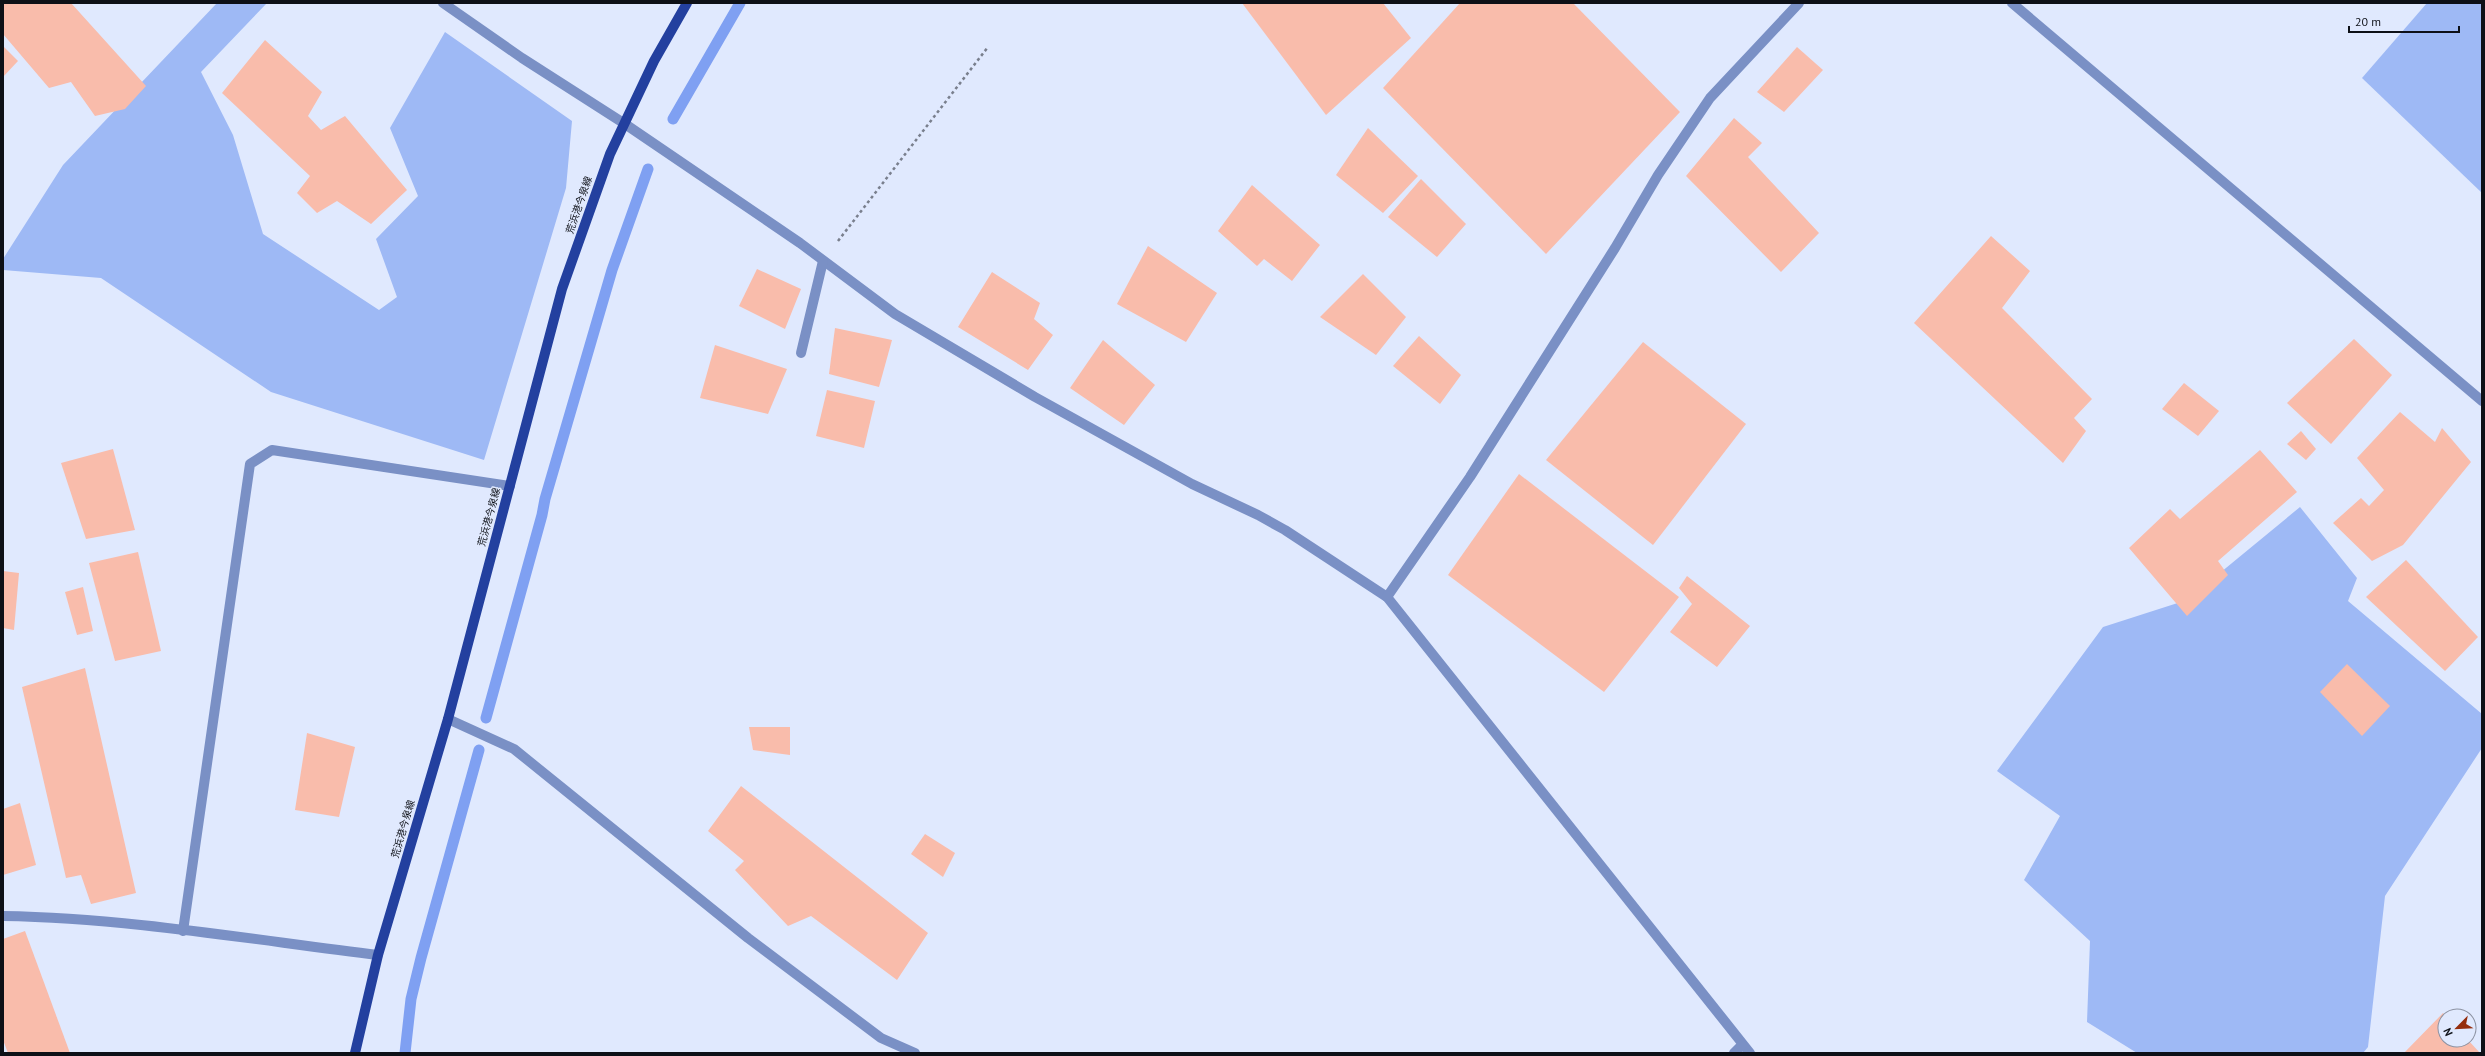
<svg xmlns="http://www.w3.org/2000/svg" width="2485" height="1056" font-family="'PT Sans','Noto Sans JP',sans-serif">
	<rect width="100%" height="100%" fill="#e0e9fe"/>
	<g fill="#9eb9f5">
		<polygon points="217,3 267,3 201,72 233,135 263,234 379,310 397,297 376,239 418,196 390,128 445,32 572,121 566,188 484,460 271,392 101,278 3,270 3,259 63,165"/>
		<polygon points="2427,3 2482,3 2482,193 2362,78"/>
		<polygon points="2300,507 2357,578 2348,601 2482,714 2482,748 2385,896 2368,1047 2363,1053 2137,1053 2087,1022 2090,941 2024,880 2060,816 1997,771 2103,627 2187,600"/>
	</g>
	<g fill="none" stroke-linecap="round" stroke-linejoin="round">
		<g stroke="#7fa0f2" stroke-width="11">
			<polyline points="673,119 740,3"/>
			<polyline points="486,718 542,515 545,499 612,270 648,169"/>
			<polyline points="405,1053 411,999 421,958 479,750"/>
		</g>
	</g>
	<g fill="#f9bcab">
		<polygon points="3,3 71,3 146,86 125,109 95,116 71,82 49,88 3,34"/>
		<polygon points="1242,3 1383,3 1411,38 1326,115"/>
		<polygon points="1460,3 1573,3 1680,112 1546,254 1383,88"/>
		<polygon points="265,40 322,92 308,116 321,130 345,116 407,190 371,224 337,201 317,213 297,193 310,176 222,93"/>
		<polygon points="3,46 18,61 3,77"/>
		<polygon points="1797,47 1823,70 1784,112 1757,92"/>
		<polygon points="1734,118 1762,143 1748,157 1819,233 1781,272 1686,176"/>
		<polygon points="1368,128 1418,176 1383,213 1336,175"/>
		<polygon points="1421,179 1466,224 1437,257 1388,217"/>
		<polygon points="1252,185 1320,245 1292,281 1264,259 1257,266 1218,231"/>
		<polygon points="1991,236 2030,271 2002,308 2092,399 2074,418 2086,431 2063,463 1914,323"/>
		<polygon points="1148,246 1217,293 1186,342 1117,304"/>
		<polygon points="757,269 801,289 785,329 739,306"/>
		<polygon points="992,272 1040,303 1034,319 1053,335 1028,370 958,327"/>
		<polygon points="1363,274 1406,317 1376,355 1320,317"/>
		<polygon points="835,328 892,340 879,387 829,374"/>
		<polygon points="1419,336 1461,375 1440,404 1393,366"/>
		<polygon points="2354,339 2392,375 2331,444 2287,403"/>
		<polygon points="1103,340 1155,385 1124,425 1070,388"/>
		<polygon points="1643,342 1746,424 1653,545 1546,460"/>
		<polygon points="715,345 787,369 768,414 700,398"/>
		<polygon points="2184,383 2219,411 2198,436 2162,409"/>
		<polygon points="827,390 875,401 864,448 816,436"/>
		<polygon points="2400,412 2435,442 2442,428 2471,462 2403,545 2372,561 2333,523 2361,498 2369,506 2384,490 2357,458"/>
		<polygon points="2301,431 2316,449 2306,460 2287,444"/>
		<polygon points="113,449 135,530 86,539 61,463"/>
		<polygon points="2260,450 2297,492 2218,561 2228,575 2187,616 2129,548 2170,509 2180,519"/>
		<polygon points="1519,474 1679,597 1604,692 1448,575"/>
		<polygon points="138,552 161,651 115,661 89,563"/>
		<polygon points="2406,560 2478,637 2445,671 2366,597"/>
		<polygon points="3,571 19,573 14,630 3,628"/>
		<polygon points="1687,576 1750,626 1717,667 1670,632 1692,604 1679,588"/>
		<polygon points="83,587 93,631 77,635 65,592"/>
		<polygon points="2347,664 2390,706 2362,736 2320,692"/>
		<polygon points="85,668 136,893 91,904 81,875 66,878 22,687"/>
		<polygon points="749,727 790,727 790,755 753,750"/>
		<polygon points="307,733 355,747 339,817 295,810"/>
		<polygon points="741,786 928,933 897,980 811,916 788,926 735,870 744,861 708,831"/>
		<polygon points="20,803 36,865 3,875 3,809"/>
		<polygon points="925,834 955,853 943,877 911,854"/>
		<polygon points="25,931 70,1053 8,1053 3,1040 3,939"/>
		<polygon points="2443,1013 2446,1016 2445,1040 2468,1040 2480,1053 2404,1053"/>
	</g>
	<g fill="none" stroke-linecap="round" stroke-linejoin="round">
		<polyline stroke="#797f8d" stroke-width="2.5" stroke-dasharray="3 3" stroke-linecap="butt" points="838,241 988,47"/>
		<g stroke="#7a90c5" stroke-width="10">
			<polyline points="443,3 522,58 625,124 800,243 895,314 1035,397 1192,484 1258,515 1285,530 1387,597 1750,1053"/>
			<polyline points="2012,3 2482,401"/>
			<polyline points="801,353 823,261"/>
			<polyline points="1387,597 1470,477 1615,248 1658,175 1710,98 1799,3"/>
			<polyline points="448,719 514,749 748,938 881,1038 915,1053"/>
			<path d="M3,916c125,2 251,24 375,39"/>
			<polyline points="183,931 250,464 272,450 510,486"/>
			<polyline points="1734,1053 1742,1045"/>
		</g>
		<polyline stroke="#23409f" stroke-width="10" points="355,1053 378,955 448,719 562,289 610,154 654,61 687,3"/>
	</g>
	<g text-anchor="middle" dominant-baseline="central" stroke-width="3" stroke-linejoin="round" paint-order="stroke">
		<g font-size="10" fill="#0d1017" stroke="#e0e9fe">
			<text transform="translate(579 205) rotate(-71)">荒浜港今泉線</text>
			<text transform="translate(489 517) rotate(-75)">荒浜港今泉線</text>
			<text transform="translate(403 829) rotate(-74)">荒浜港今泉線</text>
		</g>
	</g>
	<rect width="2485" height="1056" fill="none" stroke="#0d1017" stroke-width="8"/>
	<g transform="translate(2457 1028) rotate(246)"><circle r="19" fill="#e0e9fe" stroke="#8c92a2"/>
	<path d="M0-3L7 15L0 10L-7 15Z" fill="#952e0e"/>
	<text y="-6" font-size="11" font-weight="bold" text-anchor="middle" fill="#0d1017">N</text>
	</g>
	<path d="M2349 26v6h110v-6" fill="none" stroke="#0d1017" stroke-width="2"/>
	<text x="2355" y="26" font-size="12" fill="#0d1017" stroke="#e0e9fe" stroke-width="3" paint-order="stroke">20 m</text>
</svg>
